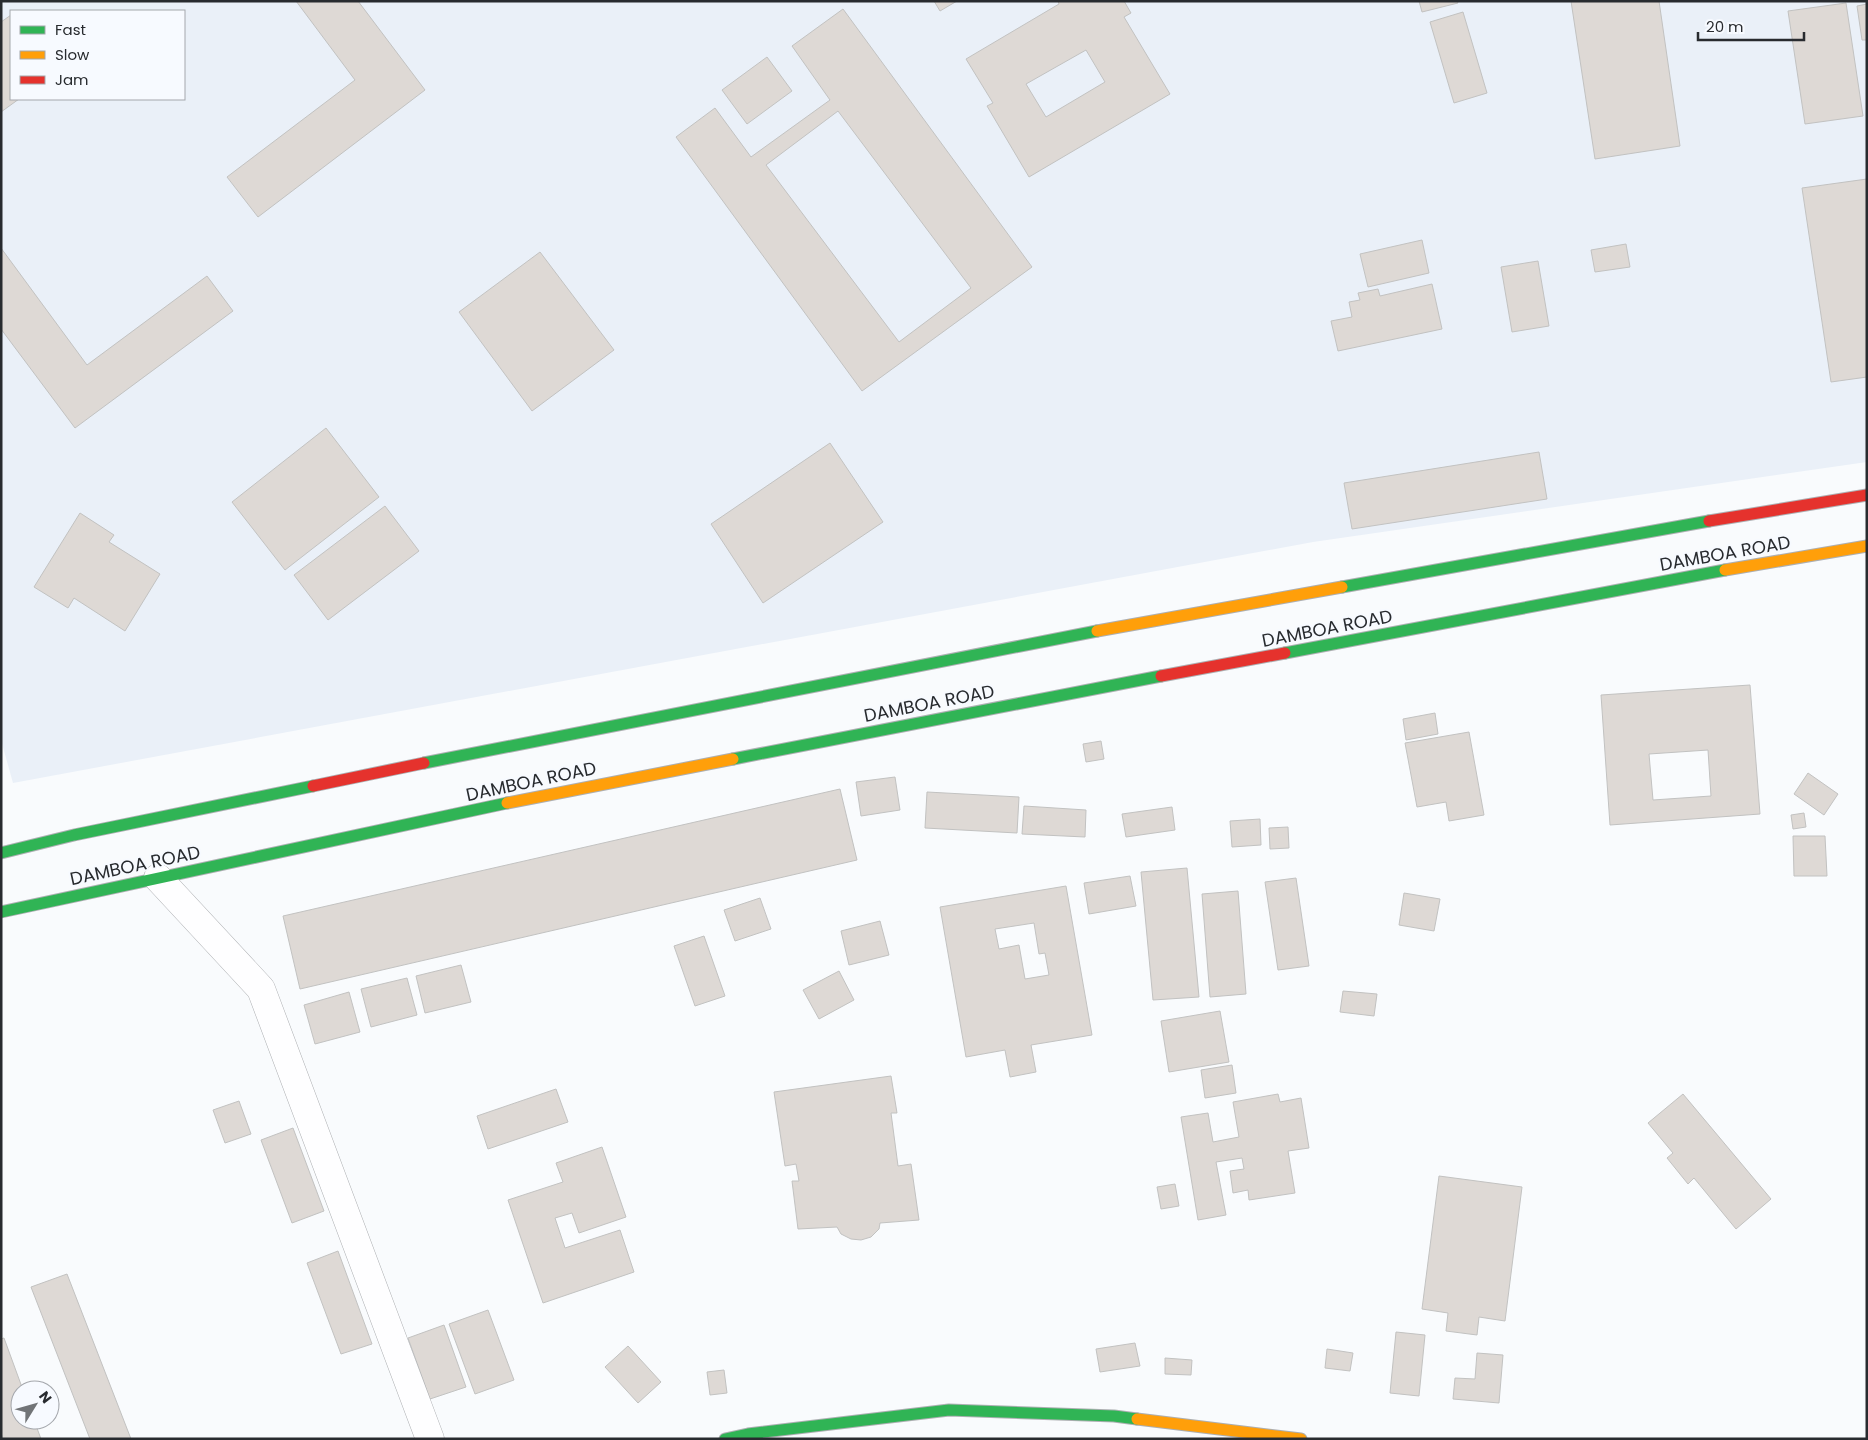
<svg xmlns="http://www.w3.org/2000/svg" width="1868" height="1440" font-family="Poppins,sans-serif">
	<rect width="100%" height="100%" fill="#f9fbfd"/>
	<path fill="#eaf0f8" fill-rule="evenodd" d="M1,1h1866v461l-554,80 -1300,241 -12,-43zM11,11h173v88h-173z"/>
	<g fill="#ded9d5" stroke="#c2c2c1" fill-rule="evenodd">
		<polygon points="296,1 358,1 425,90 258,217 227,177 355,80"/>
		<polygon points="934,1 957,1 940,11"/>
		<path d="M1058,1h66l7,12 -7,4 46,77 -141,83 -42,-71 6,-3 -27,-44 93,-55zM1086,50l19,32 -59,35 -20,-33z"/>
		<polygon points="1419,1 1457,1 1458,3 1422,12"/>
		<polygon points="1571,1 1659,1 1680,146 1595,159"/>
		<polygon points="1846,3 1863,116 1805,124 1788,11"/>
		<polygon points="1867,4 1867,40 1862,40 1857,6"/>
		<path d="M843,9l189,258 -170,124 -186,-254 39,-29 36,49 79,-57 -38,-54zM838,111l133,177 -72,54 -133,-177z"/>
		<polygon points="1463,12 1487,93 1454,103 1430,22"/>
		<polygon points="11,15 11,99 19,99 1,112 1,22"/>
		<polygon points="767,57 792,91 747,124 722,90"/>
		<polygon points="1867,179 1867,377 1831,382 1802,188"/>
		<polygon points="1422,240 1429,273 1368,287 1360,254"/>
		<polygon points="1626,244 1630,267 1595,272 1591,250"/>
		<polygon points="1,248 87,365 207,276 233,311 75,428 1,329"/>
		<polygon points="540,252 614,350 532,411 459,312"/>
		<polygon points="1538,261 1549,326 1512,332 1501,267"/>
		<polygon points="1432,284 1442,329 1338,351 1331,321 1352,317 1349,302 1360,300 1358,293 1378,289 1380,296"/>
		<polygon points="326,428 379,497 285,570 232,502"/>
		<polygon points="830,443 883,522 763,603 711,524"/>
		<polygon points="1539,452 1547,499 1352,529 1344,483"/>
		<polygon points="385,506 419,551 328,620 294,575"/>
		<polygon points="80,513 114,535 109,542 160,574 125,631 74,598 68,608 34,587"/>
		<path d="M1750,685l10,129 -150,11 -9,-130zM1708,750l3,46 -58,4 -4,-46z"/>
		<polygon points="1435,713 1438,734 1406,740 1403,719"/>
		<polygon points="1469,732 1484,815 1449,821 1446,802 1417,807 1405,743"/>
		<polygon points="1101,741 1104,759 1086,762 1083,744"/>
		<polygon points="1808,773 1838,794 1824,815 1794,794"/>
		<polygon points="895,777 900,810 861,816 856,782"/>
		<polygon points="840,789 857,860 300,989 283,916"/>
		<polygon points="927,792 1019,797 1017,833 925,828"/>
		<polygon points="1024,806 1086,810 1085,837 1022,834"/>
		<polygon points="1172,807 1175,830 1126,837 1122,814"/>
		<polygon points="1804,813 1806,827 1793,829 1791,815"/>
		<polygon points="1260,819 1261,845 1232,847 1230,821"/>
		<polygon points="1288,827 1289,848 1270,849 1269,828"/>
		<polygon points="1793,836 1825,836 1827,876 1794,876"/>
		<polygon points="1187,868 1199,997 1153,1000 1141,872"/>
		<polygon points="1130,876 1136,906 1089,914 1084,883"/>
		<polygon points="1296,878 1309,966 1278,970 1265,882"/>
		<path d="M1066,886l26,149 -61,10 5,27 -26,5 -5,-27 -39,7 -26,-150zM1034,923l5,31 6,-1 4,22 -24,4 -6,-34 -20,4 -4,-20z"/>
		<polygon points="1238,891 1246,994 1210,997 1202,894"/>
		<polygon points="1404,893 1440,899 1434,931 1399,925"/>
		<polygon points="760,898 771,929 735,941 724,910"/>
		<polygon points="880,921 889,955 849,965 841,931"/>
		<polygon points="704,936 725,996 695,1006 674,946"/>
		<polygon points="461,965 471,1002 425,1013 416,976"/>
		<polygon points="839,971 854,1000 819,1019 803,990"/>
		<polygon points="407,978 417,1015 371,1027 361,989"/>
		<polygon points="1343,991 1377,994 1374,1016 1340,1012"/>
		<polygon points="349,992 360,1032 315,1044 304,1005"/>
		<polygon points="1220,1011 1229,1062 1169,1072 1161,1021"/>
		<polygon points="1232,1065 1236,1093 1205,1098 1201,1070"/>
		<polygon points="891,1076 897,1113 891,1113 898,1166 911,1164 919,1220 880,1223 879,1229 871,1237 861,1240 851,1239 841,1234 837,1227 798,1229 792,1181 799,1181 796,1164 785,1166 774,1092"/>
		<polygon points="556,1089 568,1122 488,1149 477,1116"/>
		<polygon points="1278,1094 1280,1102 1301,1098 1309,1148 1288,1151 1295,1193 1249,1200 1248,1190 1233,1193 1230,1171 1244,1169 1242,1158 1216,1162 1226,1215 1198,1220 1181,1117 1208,1113 1213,1142 1239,1137 1233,1102"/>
		<polygon points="1683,1094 1771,1199 1736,1229 1694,1178 1688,1184 1667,1158 1673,1153 1648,1123"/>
		<polygon points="239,1101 251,1134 225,1143 213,1110"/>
		<polygon points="293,1128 324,1211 292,1223 261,1140"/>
		<polygon points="602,1147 626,1217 579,1233 572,1213 555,1218 565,1248 620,1230 634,1272 543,1303 508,1200 563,1182 556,1163"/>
		<polygon points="1439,1176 1522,1187 1505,1321 1479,1317 1477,1335 1446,1331 1448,1313 1422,1309"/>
		<polygon points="1175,1184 1179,1206 1161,1209 1157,1187"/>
		<polygon points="338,1251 372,1344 341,1354 307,1263"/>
		<polygon points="67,1274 131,1439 90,1439 31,1287"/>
		<polygon points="488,1310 514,1380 475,1394 449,1324"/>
		<polygon points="444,1325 466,1387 430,1399 408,1338"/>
		<polygon points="1396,1332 1425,1335 1419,1396 1390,1393"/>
		<polygon points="4,1338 23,1390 20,1390 20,1420 34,1420 41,1439 3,1439 1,1433 1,1339"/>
		<polygon points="1135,1343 1140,1366 1100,1372 1096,1349"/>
		<polygon points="628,1346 661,1382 638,1403 605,1367"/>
		<polygon points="1327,1349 1353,1353 1350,1371 1325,1368"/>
		<polygon points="1477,1353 1503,1355 1499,1403 1453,1399 1455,1378 1475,1379"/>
		<polygon points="1165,1358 1192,1360 1191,1375 1165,1374"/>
		<polygon points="724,1370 727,1393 710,1395 707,1372"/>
	</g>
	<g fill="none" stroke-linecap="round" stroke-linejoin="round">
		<g stroke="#adafb2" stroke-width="29">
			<polyline id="street" points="158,878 261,989 430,1439"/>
		</g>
		<g stroke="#adafb2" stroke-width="13">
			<g id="fast">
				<polyline points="1342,587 1709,521"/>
				<polyline points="1285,653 1725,570"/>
				<polyline points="733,759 1161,676"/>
				<polyline points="424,763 1097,631"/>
				<polyline points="1,853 74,835 313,786"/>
				<polyline points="1,912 507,803"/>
				<polyline points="725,1439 748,1434 949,1410 1114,1416 1137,1419"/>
			</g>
		</g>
		<g stroke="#adafb2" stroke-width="13">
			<g id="slow">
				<polyline points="1725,570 1867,546"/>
				<polyline points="1097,631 1342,587"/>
				<polyline points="507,803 733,759"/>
				<polyline points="1137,1419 1301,1439"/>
			</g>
		</g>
		<g stroke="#adafb2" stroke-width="13">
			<g id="jam">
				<polyline points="1709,521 1867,495"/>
				<polyline points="1161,676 1285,653"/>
				<polyline points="313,786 424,763"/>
			</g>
		</g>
		<use href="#street" stroke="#fefeff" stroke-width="28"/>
		<use href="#fast" stroke="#30b455" stroke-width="11"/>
		<use href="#slow" stroke="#ff9f0a" stroke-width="11"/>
		<use href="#jam" stroke="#e5322d" stroke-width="11"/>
	</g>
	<g text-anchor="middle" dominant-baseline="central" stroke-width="4" stroke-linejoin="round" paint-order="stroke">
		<g font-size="18" fill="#282b2f" stroke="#f7faff">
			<text transform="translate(1725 553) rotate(-10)">DAMBOA ROAD</text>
			<text transform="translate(1327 628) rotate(-11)">DAMBOA ROAD</text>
			<text transform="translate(929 703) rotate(-11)">DAMBOA ROAD</text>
			<text transform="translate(531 781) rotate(-12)">DAMBOA ROAD</text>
			<text transform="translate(135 865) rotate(-12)">DAMBOA ROAD</text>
		</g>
	</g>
	<rect width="1868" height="1440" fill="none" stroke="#282b2f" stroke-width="5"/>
	<rect x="10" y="10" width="175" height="90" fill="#f7faff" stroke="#a4a7ac"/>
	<rect x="20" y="26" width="25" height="8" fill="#30b455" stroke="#a4a7ac"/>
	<text x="55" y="35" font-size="15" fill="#282b2f">Fast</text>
	<rect x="20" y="51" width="25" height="8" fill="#ff9f0a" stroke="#a4a7ac"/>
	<text x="55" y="60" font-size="15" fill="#282b2f">Slow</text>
	<rect x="20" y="76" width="25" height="8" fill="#e5322d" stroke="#a4a7ac"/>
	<text x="55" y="85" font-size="15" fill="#282b2f">Jam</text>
	<g transform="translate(35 1405) rotate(53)"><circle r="24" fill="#f7faff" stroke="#a4a7ac"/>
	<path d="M0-4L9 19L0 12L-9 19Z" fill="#717477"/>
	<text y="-8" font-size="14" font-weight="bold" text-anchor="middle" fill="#282b2f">N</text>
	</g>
	<path d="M1698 32v8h106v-8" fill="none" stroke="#282b2f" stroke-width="2.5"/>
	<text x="1706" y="32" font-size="15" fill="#282b2f" stroke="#f7faff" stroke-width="4" paint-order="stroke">20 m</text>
</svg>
